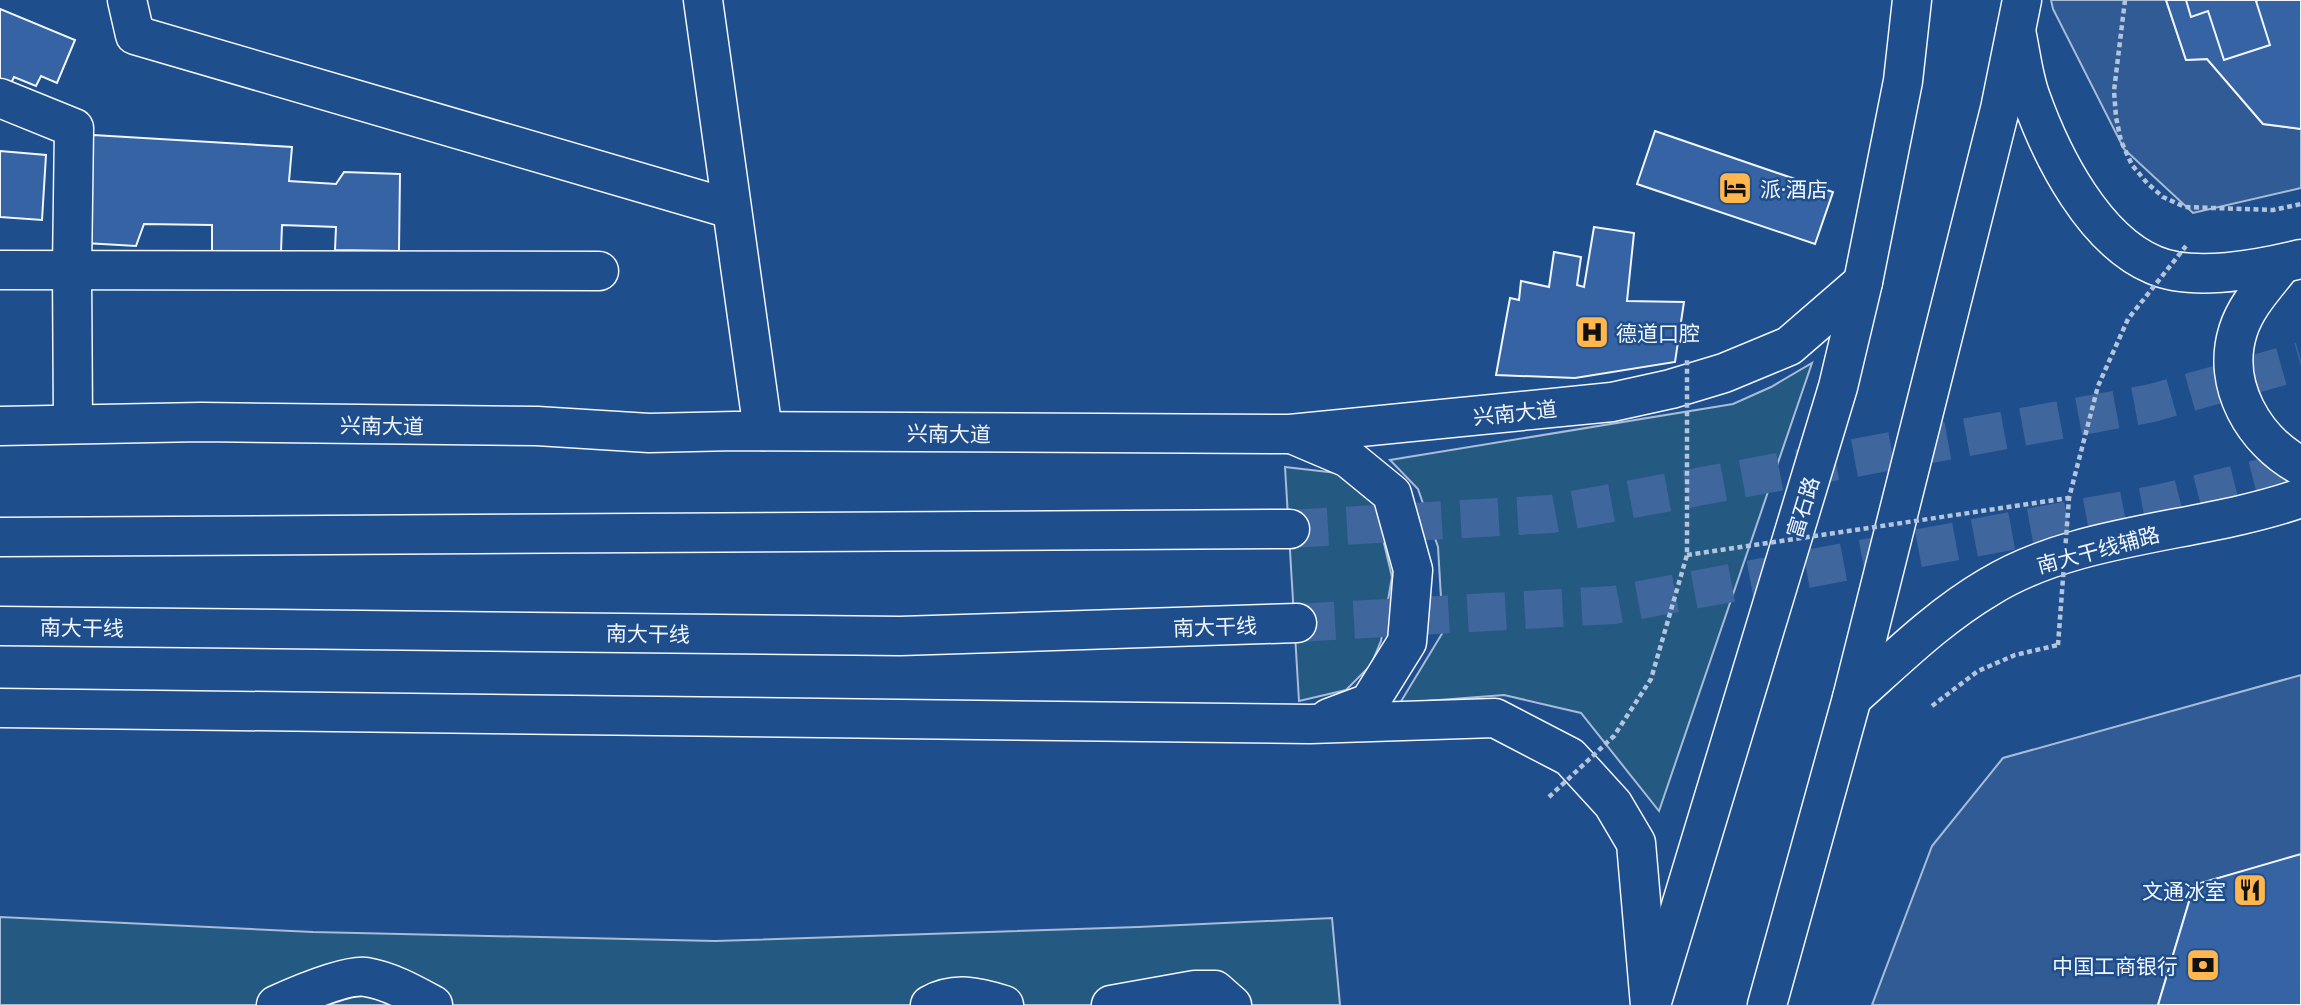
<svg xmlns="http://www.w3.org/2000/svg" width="2301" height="1005" font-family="Commissioner,'Noto Sans SC',sans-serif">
	<rect width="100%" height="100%" fill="#1f4e8c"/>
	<g fill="#245a82" stroke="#a8bbd7" stroke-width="2">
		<polygon points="1812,363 1659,811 1581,713 1504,695 1400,703 1443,632 1438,547 1418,489 1390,460 1733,404 1771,387"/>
		<polygon points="1285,467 1337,473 1375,505 1392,577 1381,641 1371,665 1346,690 1299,701"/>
		<polygon points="0,917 313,932 715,941 1138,927 1332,918 1340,1005 0,1005"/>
	</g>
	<g fill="#305b95" stroke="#a8bbd7" stroke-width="2">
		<polygon points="2051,0 2166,0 2186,60 2207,59 2263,124 2301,129 2301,188 2193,213 2124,149 2053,9"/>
		<polygon points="2301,675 2301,855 2194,885 2158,1005 1872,1005 1932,846 2003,758"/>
	</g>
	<g fill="#3563a3" stroke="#f2f6ff" stroke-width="2">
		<polygon points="2166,0 2301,0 2301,129 2263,124 2207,59 2186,60"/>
		<polygon points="2186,0 2258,0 2256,1 2270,45 2224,60 2208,11 2191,17"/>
		<polygon points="0,9 75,40 57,83 41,76 36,86 14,77 6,94 0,91"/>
		<polygon points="1655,131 1833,192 1815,244 1637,184"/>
		<polygon points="93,135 292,147 289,181 336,184 344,172 400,174 399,251 335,250 336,227 282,225 281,252 212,251 212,225 144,224 136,246 85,243"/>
		<polygon points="0,151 46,155 42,220 0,217"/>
		<polygon points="1594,227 1634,233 1627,301 1684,302 1675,362 1575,378 1496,375 1510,298 1519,300 1521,281 1549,287 1554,252 1581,257 1577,285 1584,287"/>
		<polygon points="2301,854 2301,1005 2158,1005 2194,885"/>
	</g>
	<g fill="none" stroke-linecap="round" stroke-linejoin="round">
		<g stroke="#3f679d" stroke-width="38" stroke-dasharray="38 19" stroke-linecap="butt">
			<polyline points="1290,529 1551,514 2152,403 2301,361"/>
			<polyline points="1297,623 1613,605 2162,503 2301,468"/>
		</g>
		<g stroke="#f2f6ff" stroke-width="41">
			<g id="minor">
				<polyline points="127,0 135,35 731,209"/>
				<polyline points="703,0 763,431"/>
				<polyline points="0,98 74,128 72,269 73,424"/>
				<polyline points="0,270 599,271"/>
				<path d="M276,1005c20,-9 70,-31 90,-28 24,4 47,17 67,28"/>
				<path d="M930,1005c25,-14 48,-8 74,0"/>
				<polyline points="1111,1005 1195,990 1215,990 1232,1005"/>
			</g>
		</g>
		<g stroke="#f2f6ff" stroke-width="41">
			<g id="major">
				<path d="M2016,31c5,22 7,46 15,67 21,59 63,142 123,167 39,17 107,4 147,-6"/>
				<path d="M2282,264c-16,21 -36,41 -44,67 -17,54 16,110 63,135"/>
				<polyline points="0,426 201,422 537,426 649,433 735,431 1290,434 1612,402 1671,389 1724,373 1789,346 1863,282"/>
				<polyline points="1294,435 1348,458 1392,494 1413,570 1407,642 1369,703 1329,718"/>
				<path d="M1852,698c44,-39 86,-81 137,-111 89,-55 213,-54 312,-89"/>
				<polyline points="0,708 1310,724 1495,718 1570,757 1613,804 1636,843 1650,1005"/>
			</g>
		</g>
		<g stroke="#f2f6ff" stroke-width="41">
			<g id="highway">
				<polyline points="0,537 1290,529"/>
				<polyline points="0,626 900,636 1297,623"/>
				<polyline points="1651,1005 1838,387 1863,282 1903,81 1912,0"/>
				<polyline points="1767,1005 1852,698 2000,109 2022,0"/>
			</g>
		</g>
		<g stroke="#b3c4dc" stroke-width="4.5" stroke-dasharray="5 3.5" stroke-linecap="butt">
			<polyline points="2125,0 2114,91 2116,117 2121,141 2132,165 2147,183 2163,197 2185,207 2273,210 2301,204"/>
			<polyline points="1932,706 1978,671 2015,655 2058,645"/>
		</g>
		<use href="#minor" stroke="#1f4e8c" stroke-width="38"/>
		<use href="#major" stroke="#1f4e8c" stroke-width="38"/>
		<use href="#highway" stroke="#1f4e8c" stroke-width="38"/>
		<g stroke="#b3c4dc" stroke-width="4.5" stroke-dasharray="5 3.5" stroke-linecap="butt">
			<polyline points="1687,555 2069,498"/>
			<polyline points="2058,645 2069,498 2098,386 2128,319 2186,246"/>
			<polyline points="1549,797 1614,736 1651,679 1687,555 1687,360"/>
		</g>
	</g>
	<defs>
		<g id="hotel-square" transform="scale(1.75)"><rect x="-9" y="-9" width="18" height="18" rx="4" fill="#ffb74d" stroke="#1f4e8c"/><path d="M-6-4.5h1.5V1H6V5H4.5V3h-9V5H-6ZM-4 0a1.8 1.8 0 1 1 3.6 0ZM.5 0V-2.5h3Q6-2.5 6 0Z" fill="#111"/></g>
		<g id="hospital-square" transform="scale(1.75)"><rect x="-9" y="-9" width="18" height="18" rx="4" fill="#ffb74d" stroke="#1f4e8c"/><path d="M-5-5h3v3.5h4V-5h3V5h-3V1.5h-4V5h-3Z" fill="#111"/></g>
		<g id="restaurant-square" transform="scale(1.75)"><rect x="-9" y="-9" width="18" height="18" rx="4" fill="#ffb74d" stroke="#1f4e8c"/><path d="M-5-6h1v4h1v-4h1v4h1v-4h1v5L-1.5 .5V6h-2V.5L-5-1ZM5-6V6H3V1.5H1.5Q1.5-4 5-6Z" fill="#111"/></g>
		<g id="bank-square" transform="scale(1.75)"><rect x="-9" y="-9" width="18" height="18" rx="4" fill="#ffb74d" stroke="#1f4e8c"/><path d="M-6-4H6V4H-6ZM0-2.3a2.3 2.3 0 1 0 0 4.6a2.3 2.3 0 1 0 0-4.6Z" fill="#111"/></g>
	</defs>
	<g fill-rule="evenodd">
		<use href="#hotel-square" x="1735" y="188"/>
		<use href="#hospital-square" x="1592" y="332"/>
		<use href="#restaurant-square" x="2250" y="890"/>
		<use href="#bank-square" x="2203" y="965"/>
	</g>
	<g text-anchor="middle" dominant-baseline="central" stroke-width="5" stroke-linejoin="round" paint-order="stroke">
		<g font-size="21" fill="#f2f6ff" stroke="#1f4e8c" text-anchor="start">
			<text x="1760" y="188">派·酒店</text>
			<text x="1616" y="332">德道口腔</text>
			<text x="2226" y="890" text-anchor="end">文通冰室</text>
			<text x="2178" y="965" text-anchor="end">中国工商银行</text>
		</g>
		<g font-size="21" fill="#f2f6ff" stroke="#1f4e8c">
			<text transform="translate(1515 412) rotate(-6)">兴南大道</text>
			<text transform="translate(382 425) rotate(1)">兴南大道</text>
			<text transform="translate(949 433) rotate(1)">兴南大道</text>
			<text transform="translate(1802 507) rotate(-73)">富石路</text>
			<text transform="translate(2098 549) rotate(-15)">南大干线辅路</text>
			<text transform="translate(1215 626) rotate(-2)">南大干线</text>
			<text transform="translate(82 627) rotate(1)">南大干线</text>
			<text transform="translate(648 633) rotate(1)">南大干线</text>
		</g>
	</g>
</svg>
